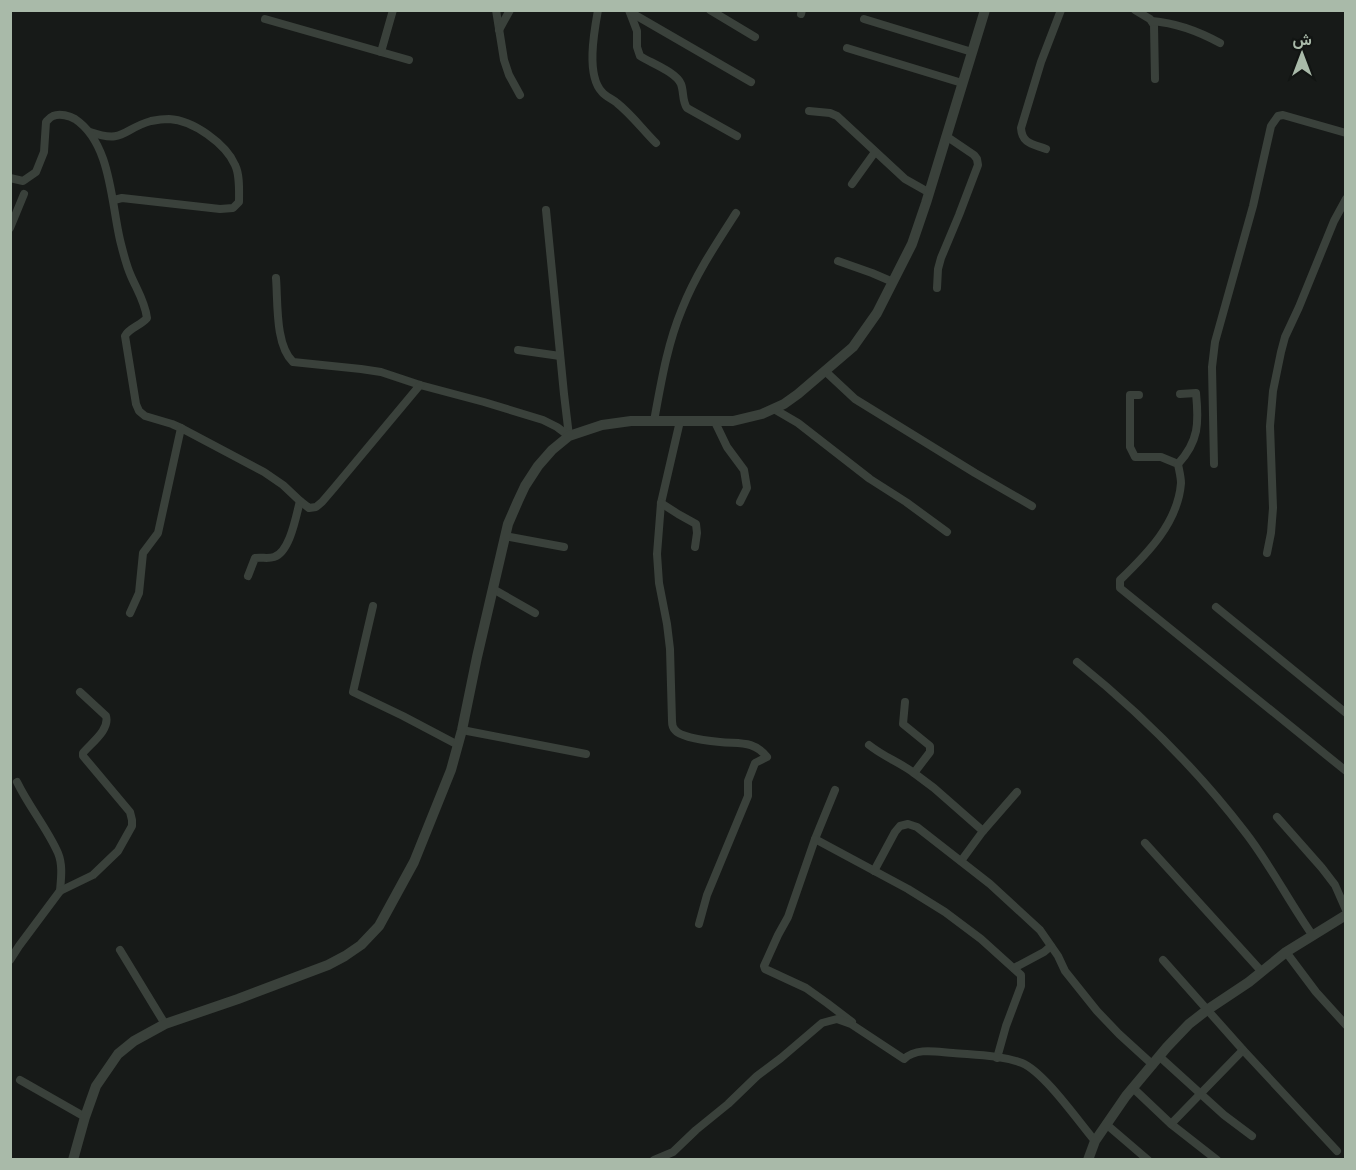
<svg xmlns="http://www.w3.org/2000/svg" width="1356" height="1170" font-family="'Space Grotesk',Vazirmatn,sans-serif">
	<rect width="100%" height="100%" fill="#171a18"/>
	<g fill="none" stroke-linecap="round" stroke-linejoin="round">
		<g stroke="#3a413b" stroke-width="8">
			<polyline points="496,10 504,60 509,75 520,95"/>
			<path d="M598,10c-4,22 -12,65 4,82 4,5 11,7 15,11 14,11 26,27 39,40"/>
			<path d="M629,10l8,21v16l3,9c11,7 36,16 41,28 3,8 1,17 6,24l50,28"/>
			<polyline points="710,10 755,37"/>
			<polyline points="1135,10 1150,19 1154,25 1155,79"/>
			<polyline points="630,12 751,82"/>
			<polyline points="801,14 802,10"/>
			<polyline points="265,19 409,60"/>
			<polyline points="864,19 972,52"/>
			<path d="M1152,21c25,2 46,10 68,22"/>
			<polyline points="499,30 510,10"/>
			<polyline points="847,48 962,83"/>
			<polyline points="381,52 393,10"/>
			<polyline points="809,111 830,113 837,116 905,179 928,192"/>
			<path d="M90,132c35,12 32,-3 61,-11 5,-1 13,-2 18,-2 24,1 57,25 66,46 5,10 4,25 4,37l-6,6 -13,1 -98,-11 -8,2"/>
			<path d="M1046,149c-13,-5 -24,-5 -25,-21l20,-66 20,-52"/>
			<path d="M10,178l13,3 13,-9 8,-20 2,-30c2,-2 4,-5 7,-6 7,-3 17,0 22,3 36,24 36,83 45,121 3,12 6,25 11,36 6,14 14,26 16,42 -7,8 -18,10 -22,18l11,68 3,7 6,5 27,8 9,4"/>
			<polyline points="852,184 875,152"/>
			<polyline points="546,210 564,394 569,436"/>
			<polyline points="10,228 24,194"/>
			<polyline points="838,261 872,273 893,282"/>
			<path d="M276,278c2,24 -1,67 17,84l68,7 20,3 39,13 64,17 59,18 14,7 12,9"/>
			<polyline points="937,288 938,269 941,258 959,215 978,165 977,159 974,155 946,136"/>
			<polyline points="518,350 560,356"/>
			<polyline points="825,371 855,399 975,473 1032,506"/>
			<path d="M1139,395h-9v52l5,10h26l17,7c1,6 3,13 3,19 -3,40 -34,71 -61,97v8l226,183"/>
			<polyline points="774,409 798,423 870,479 906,502 947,532"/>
			<path d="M654,421c7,-38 13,-76 28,-112 14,-35 34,-65 54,-96"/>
			<path d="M680,421l-19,82 -4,51 2,29 8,41 3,25 2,72c0,3 1,7 3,9 6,8 35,11 45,12 19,2 34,-2 47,15l-12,6 -7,18v15l-41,99 -8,29"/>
			<polyline points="715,422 727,447 744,470 747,488 740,502"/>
			<path d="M1178,464c21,-23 21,-41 18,-71l-16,1"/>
			<polyline points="1214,464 1212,367 1215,342 1253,206 1271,126 1278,116 1283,115 1346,133"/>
			<polyline points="661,503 678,514 696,524 697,533 695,547"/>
			<polyline points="505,536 564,547"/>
			<polyline points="1267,553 1271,533 1273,508 1270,426 1273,391 1281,352 1285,337 1299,307 1334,221 1346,199"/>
			<path d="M248,576l7,-18c7,-1 13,1 19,-1 16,-5 22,-41 26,-56"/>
			<polyline points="493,589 535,613"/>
			<polyline points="373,606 353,692 403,716 458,745"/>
			<polyline points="1216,607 1346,713"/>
			<polyline points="130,613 139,593 143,553 158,533 181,428 264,472 283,485 300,501 309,508 316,507 322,502 334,488 420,385"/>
			<path d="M1077,662c62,50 119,106 168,170 25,32 44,70 68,104"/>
			<polyline points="905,702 903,724 930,746 930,752 914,773 934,788 983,831"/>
			<polyline points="462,730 586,754"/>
			<path d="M869,745c15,12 30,17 45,28"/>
			<path d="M17,782c12,25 30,46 41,71 5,12 3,26 2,38"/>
			<polyline points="835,790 815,839 908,889 945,912 981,939 1021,975 1021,986 1006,1026 997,1058"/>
			<polyline points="1277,817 1322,868 1335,885 1346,910"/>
			<polyline points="815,839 788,917 778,935 764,966 765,969 806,988 827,1003 852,1022"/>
			<polyline points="1145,843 1262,972"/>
			<polyline points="961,861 983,831 1017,792"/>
			<polyline points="874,871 895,832 900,826 908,824 917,827 990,884 1040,930 1058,956 1065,971 1097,1011 1119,1034 1153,1065"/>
			<polyline points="120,950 165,1024"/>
			<polyline points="1286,952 1316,992 1346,1025"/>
			<path d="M10,960l9,-14 41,-55 33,-16 25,-24 14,-25v-6l-2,-8 -47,-56v-3c8,-10 27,-23 23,-37l-26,-24"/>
			<polyline points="1163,960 1243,1050 1337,1151"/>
			<polyline points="1014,968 1044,952 1051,946"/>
			<polyline points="1160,1057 1224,1115 1252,1136"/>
			<polyline points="20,1080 85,1117"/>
			<polyline points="1133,1088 1171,1124 1217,1160"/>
			<polyline points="1106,1124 1148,1160"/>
			<polyline points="1171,1124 1243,1050"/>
			<path d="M654,1160l19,-8 23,-22 32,-26 29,-28 24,-18 41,-35 15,-4 14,5 53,35c13,-12 33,-7 49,-6 23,2 47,2 69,10 22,9 56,58 73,78"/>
		</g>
		<g stroke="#3a413b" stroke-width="10">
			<polyline points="73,1160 85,1117 96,1086 118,1054 134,1041 165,1024 238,999 328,965 345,956 361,945 379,926 414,862 451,770 462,730 477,657 508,524 518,501 525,486 538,466 552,450 569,436 602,425 631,421 733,421 762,414 784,404 798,394 853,347 877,313 912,244 926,203 985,10"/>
			<polyline points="1088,1160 1095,1141 1126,1096 1167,1047 1189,1024 1207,1010 1249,982 1286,952 1346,915"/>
		</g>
	</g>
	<rect width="1356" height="1170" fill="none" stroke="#a9baa9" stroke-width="24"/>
	<g transform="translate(1302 54)" stroke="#121513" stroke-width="4.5" paint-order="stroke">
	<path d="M0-4.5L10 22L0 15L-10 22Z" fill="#a9baa9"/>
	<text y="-9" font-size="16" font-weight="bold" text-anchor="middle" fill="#a9baa9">ش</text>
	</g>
</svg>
